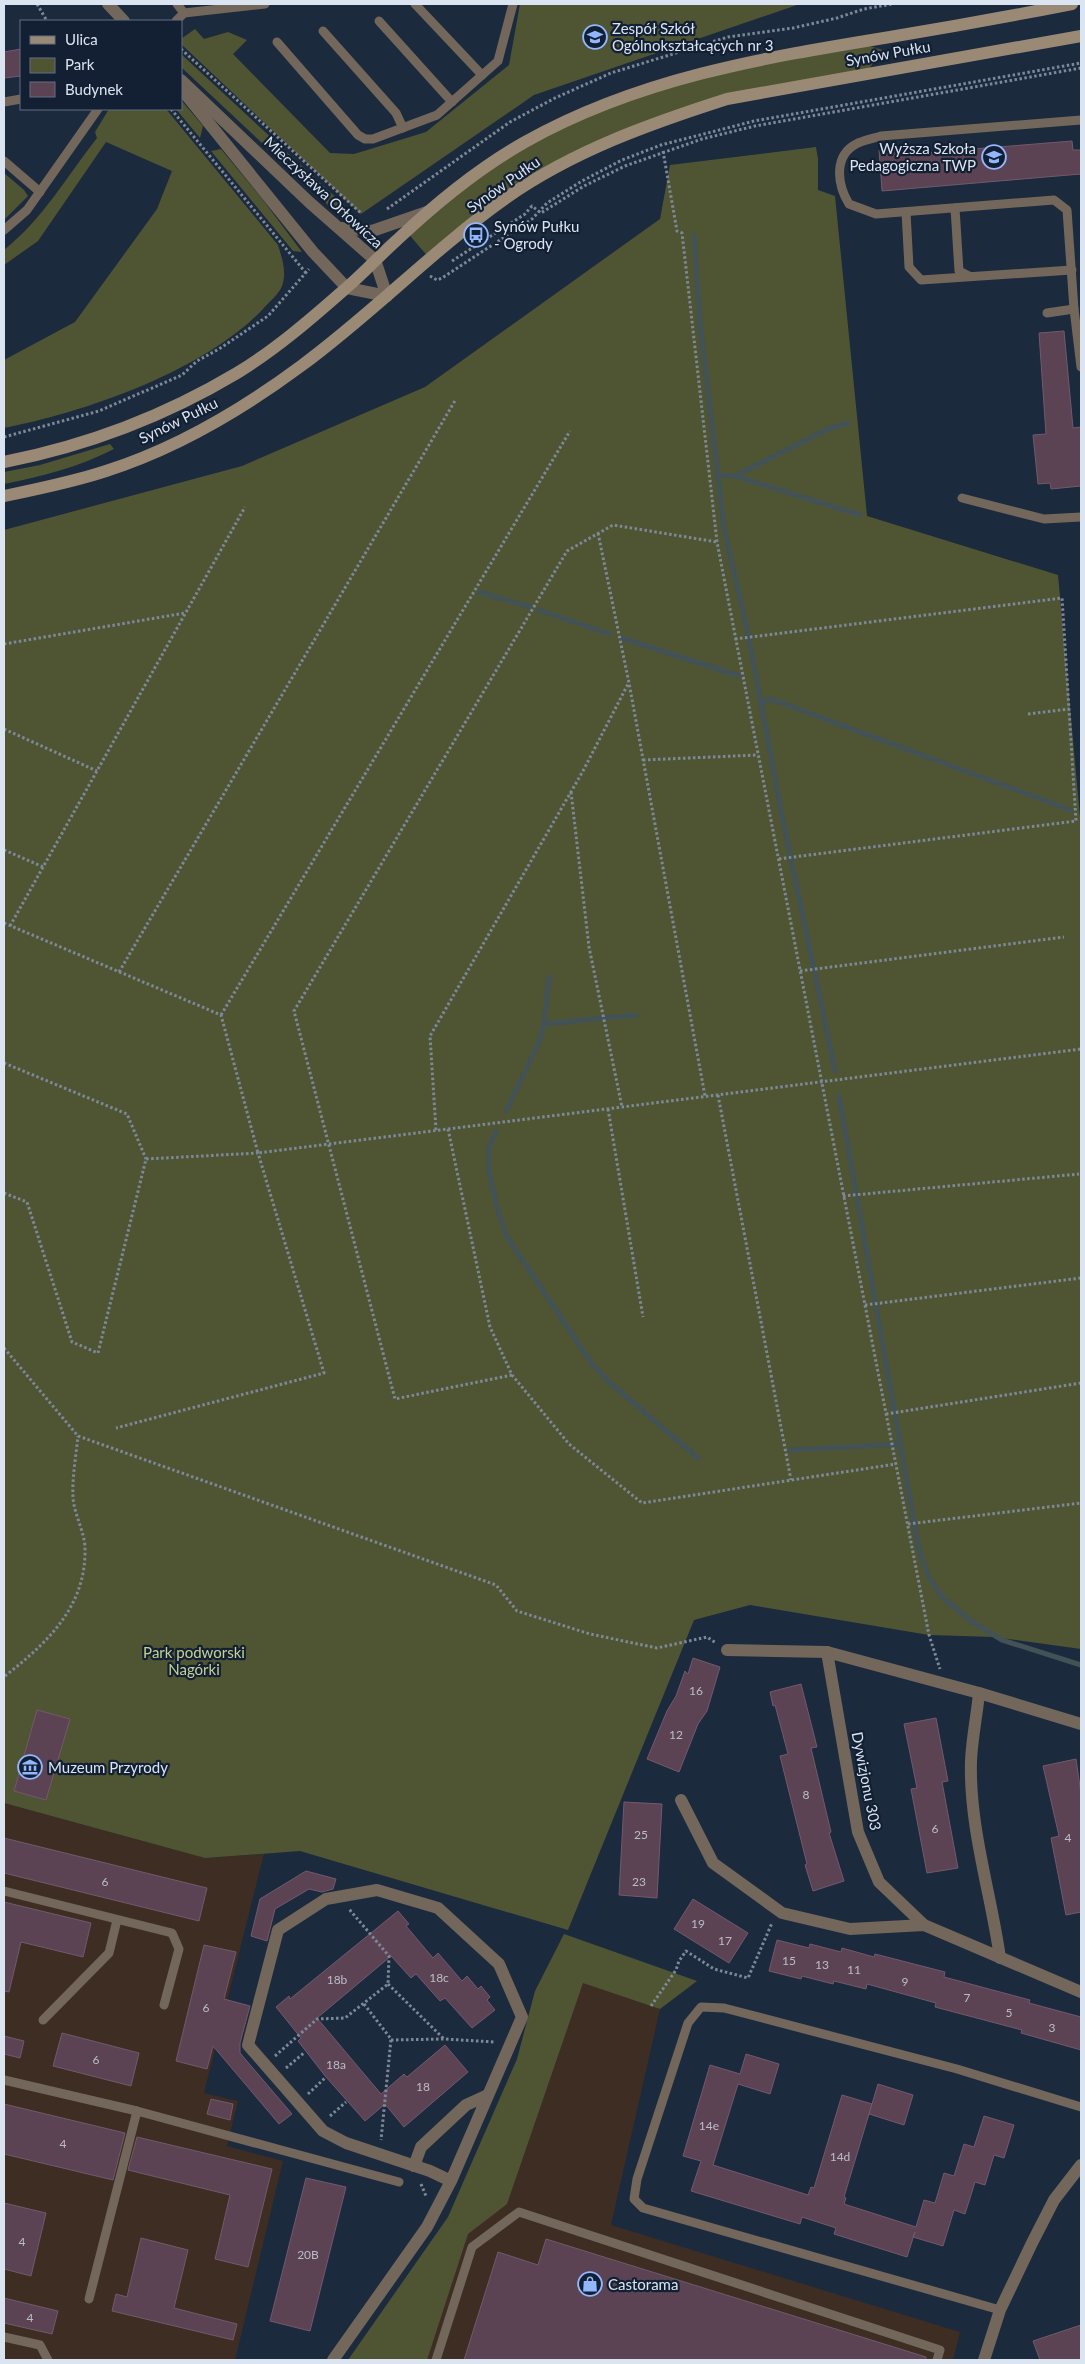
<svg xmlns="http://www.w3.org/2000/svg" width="1085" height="2364" font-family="Lato,sans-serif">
	<rect width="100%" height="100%" fill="#1c2a3e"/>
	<g fill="#3d2d22">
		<polygon points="4,1803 205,1858 264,1854 204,2093 238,2101 227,2146 283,2161 235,2360 4,2360"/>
		<polygon points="571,1965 660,2009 611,2225 960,2332 953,2360 420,2360 467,2218"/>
	</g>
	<g fill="#4f5533">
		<polygon points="520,4 800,4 534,95 361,214 181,44 181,39 195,29 204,39 228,32 247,40 233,54 330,153 354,154 426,132 509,65"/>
		<polygon points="856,42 883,50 865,74 727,99 556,167 430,259 406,231 525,142 672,80"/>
		<polygon points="181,54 345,206 342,218 181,67"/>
		<polygon points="181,100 203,126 200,138 176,109 181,109"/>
		<path d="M109,109h57l112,136c4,13 9,27 4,41 -3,8 -13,16 -19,23 -59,62 -177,103 -259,119v-68l71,-38 82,-113 15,-38 -66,-29 -68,99 -34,24v-15c39,-31 63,-74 93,-112l-2,-6z"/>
		<polygon points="816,147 818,159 818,190 835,196 867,516 1058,575 1081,828 1081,1649 994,1637 929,1635 750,1605 694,1620 568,1930 300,1851 205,1858 4,1803 4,530 242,466 425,387 660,219 670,165"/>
		<polygon points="221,149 263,200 302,252 293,251 211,151"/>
		<polygon points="4,173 24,190 28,196 4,220"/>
		<path d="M110,444l4,5c-35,18 -71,27 -110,35v-12l36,-7z"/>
		<polygon points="564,1934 697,1981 660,2009 583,1983 507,2204 468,2234 427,2360 348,2360 448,2217 517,2059 535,1991"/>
	</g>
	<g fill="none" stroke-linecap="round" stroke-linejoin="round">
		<g stroke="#425256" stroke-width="5">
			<polyline points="694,236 700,323 724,528 748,634 782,816 835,1071"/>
			<polyline points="718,475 735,476 860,515"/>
			<polyline points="735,476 830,428 848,423"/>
			<polyline points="479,592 530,607"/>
			<polyline points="539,610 609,634"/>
			<polyline points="622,638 739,676"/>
			<polyline points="760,703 771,699 1070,810"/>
			<polyline points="544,1024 636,1015"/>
			<polyline points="839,1096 918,1545 927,1574 942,1597 971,1621 1002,1640 1081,1665"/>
			<polyline points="506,1111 539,1042 544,1024 549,977"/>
			<polyline points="496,1131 489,1148 489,1172 497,1208 507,1237 592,1364 609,1382 698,1458"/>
			<polyline points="791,1450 901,1444"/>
		</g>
	</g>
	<g fill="#5b4354" stroke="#72596c">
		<polygon points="21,49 21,76 4,78 4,52"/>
		<polygon points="1072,141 1073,150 1081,150 1081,174 882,191 879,150 911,147 912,154"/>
		<polygon points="1064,331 1073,428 1081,427 1081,486 1051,489 1050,483 1038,484 1033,435 1046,434 1039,333"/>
		<polygon points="693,1658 720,1667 707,1711 698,1724 679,1772 647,1759 667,1711 676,1696 685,1671 688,1674"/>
		<polygon points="801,1684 817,1747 811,1748 831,1832 829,1833 844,1881 813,1891 805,1865 807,1864 780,1756 788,1754 775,1705 773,1706 770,1692"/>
		<polygon points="37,1710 70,1719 46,1800 14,1791"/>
		<polygon points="936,1718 948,1781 942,1782 958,1868 927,1873 911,1789 917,1788 904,1724"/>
		<polygon points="1076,1759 1081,1794 1081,1912 1066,1915 1051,1838 1059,1836 1043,1766"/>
		<polygon points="624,1802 662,1804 657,1898 619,1895"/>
		<polygon points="4,1838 207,1888 199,1921 4,1873"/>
		<polygon points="306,1871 336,1879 333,1889 322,1892 309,1889 275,1909 267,1941 251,1936 260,1899"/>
		<polygon points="693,1899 748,1933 729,1963 674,1929"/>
		<polygon points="4,1902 91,1923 83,1957 21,1942 9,1992 4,1991"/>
		<polygon points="398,1911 409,1924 406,1926 433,1958 438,1953 462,1981 467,1976 478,1989 481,1986 490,1997 487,2000 495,2010 472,2028 445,1998 440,2001 416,1974 411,1978 391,1956 317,2018 381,2094 404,2074 407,2077 445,2045 468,2072 404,2127 385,2104 365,2121 326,2077 298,2041 301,2038 276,2007 289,1996 290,1999"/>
		<polygon points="777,1940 809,1948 810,1944 841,1952 842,1948 874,1957 875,1954 945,1972 944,1977 1030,2000 1029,2003 1081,2017 1081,2050 1021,2033 1022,2030 935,2007 936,2003 867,1984 866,1989 834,1981 833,1984 802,1976 801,1979 769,1971"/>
		<polygon points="204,1945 236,1952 224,1999 250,2006 240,2043 240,2053 292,2114 279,2124 213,2046 207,2069 176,2061"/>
		<polygon points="62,2033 139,2053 131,2086 53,2066"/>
		<polygon points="4,2036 24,2041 20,2058 4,2054"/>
		<polygon points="746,2054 779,2064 770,2094 738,2084 713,2165 808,2195 811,2187 814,2188 842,2095 872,2104 844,2197 846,2198 844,2204 916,2227 924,2200 935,2203 944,2173 954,2176 964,2144 974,2147 984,2116 1014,2125 1004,2158 994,2155 985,2185 975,2182 965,2214 954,2210 943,2246 913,2237 915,2232 907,2257 834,2234 836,2228 802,2217 800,2224 691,2191 701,2161 683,2156 710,2065 740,2074"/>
		<polygon points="878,2084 913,2095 904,2125 869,2114"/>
		<polygon points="211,2099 233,2104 230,2120 207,2114"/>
		<polygon points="4,2104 125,2133 113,2180 4,2154"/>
		<polygon points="137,2137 272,2169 248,2267 215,2259 230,2195 128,2170"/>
		<polygon points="306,2178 346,2187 310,2331 270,2321"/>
		<polygon points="4,2203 46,2213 31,2276 4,2269"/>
		<polygon points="141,2238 188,2250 174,2308 237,2324 233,2340 112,2311 116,2294 127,2297"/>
		<polygon points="546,2239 926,2357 926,2360 464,2360 498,2252 538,2265"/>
		<polygon points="4,2298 58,2311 52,2334 4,2323"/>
		<polygon points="1081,2325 1081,2360 1040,2360 1033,2341"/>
	</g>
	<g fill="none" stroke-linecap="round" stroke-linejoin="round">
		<g stroke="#7d8898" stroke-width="3" stroke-dasharray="2.5 2.5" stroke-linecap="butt">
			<polyline points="37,4 47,21"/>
			<polyline points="181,49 362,214"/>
			<polyline points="171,109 306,273"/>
			<polyline points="663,151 677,231 682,233 717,542 929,1635 940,1669"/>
			<polyline points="387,209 510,122 555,98 611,73 728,37 793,28 837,18 864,9 892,4"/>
			<polyline points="452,261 525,214 532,206 541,213 584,186 625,166 702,139 755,126 1081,68"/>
			<polyline points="430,276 437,280 442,278 532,219 547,203 582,181 622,160 661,145 754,121 1081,63"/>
			<polyline points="4,437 99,411 182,375 197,361 219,349 268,316 309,269"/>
			<polyline points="598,533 629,683 705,1096"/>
			<polyline points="735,639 1062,598 1076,821 778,859"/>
			<polyline points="4,644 185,613"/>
			<polyline points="1028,714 1069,709"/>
			<polyline points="4,729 97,771"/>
			<polyline points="643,760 758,755"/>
			<polyline points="571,792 589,947 622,1107"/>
			<polyline points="4,850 43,867"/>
			<polyline points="4,923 221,1015 258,1153 1081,1049"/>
			<polyline points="10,926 245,507"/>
			<polyline points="800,971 1064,937"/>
			<polyline points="119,972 456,399"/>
			<polyline points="221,1015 570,431"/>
			<polyline points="4,1063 127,1114 146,1159"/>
			<polyline points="718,1095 791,1480"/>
			<polyline points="608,1109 643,1317"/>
			<polyline points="448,1129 490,1327 512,1375 569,1444 642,1503 896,1464"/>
			<polyline points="436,1130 430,1036 583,771 628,684"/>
			<polyline points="4,1193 27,1202 72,1342 98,1353 146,1159 258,1153 324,1373 116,1428"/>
			<polyline points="843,1196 1079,1174"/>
			<polyline points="865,1305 1081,1278"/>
			<polyline points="4,1348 78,1436 496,1585 517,1611 590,1634 657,1648 707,1637 716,1643"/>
			<polyline points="512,1375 395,1399 294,1011 567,551 613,525 717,542"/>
			<polyline points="886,1414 1081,1383"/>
			<polyline points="908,1524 1081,1503"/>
			<path d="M5,1676c42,-33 81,-69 80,-127 0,-17 -11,-34 -12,-52 -1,-19 3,-41 5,-61"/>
			<polyline points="388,1984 444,2039"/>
			<polyline points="364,2004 391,2039 381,2140"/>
			<polyline points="651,2006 676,1970 679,1961 686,1951 714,1969 748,1978 772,1923"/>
			<polyline points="391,2040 444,2039 495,2042"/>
			<polyline points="275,2056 317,2019 345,2018 388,1984 389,1956 349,1909"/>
			<polyline points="286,2068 305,2052"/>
			<polyline points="308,2094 326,2077"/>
			<polyline points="330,2116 346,2102"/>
			<polyline points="421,2184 426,2196"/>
		</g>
		<g stroke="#72675a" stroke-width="9">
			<polyline points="415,4 482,75"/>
			<polyline points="184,13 265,4"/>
			<polyline points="176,21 184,13 177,4"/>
			<polyline points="379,21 452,102"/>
			<polyline points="323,31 396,113 403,128"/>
			<polyline points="277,42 358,135 365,139 373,139 437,115 498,61 513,4"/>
			<polyline points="4,102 21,99"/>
			<path d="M1081,120l-200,16c-7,2 -16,4 -23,7 -25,12 -21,41 -9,61l27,10 178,-14 13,10 7,99 7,58"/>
			<polyline points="4,161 40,192"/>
			<polyline points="955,208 959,271 969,276"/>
			<polyline points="906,212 909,267 921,280 1072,270"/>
			<polyline points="4,230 27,210 98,109"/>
			<polyline points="1047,313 1074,309"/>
			<polyline points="962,498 1044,519 1081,517"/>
			<polyline points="4,1891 172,1933 179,1949 164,2005"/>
			<polyline points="43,2020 109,1953 117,1920"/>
			<polyline points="4,2080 137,2111 399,2182"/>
			<polyline points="89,2299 137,2111"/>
			<polyline points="1000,2310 643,2208 634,2199 637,2179 688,2023 701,2007 724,2008 957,2069 1081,2107"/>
			<polyline points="4,2337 40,2345 48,2360"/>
			<polyline points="436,2360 472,2247 519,2212 940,2350 937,2360"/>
		</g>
		<g stroke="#72675a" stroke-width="12">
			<polyline points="108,4 124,21"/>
			<polyline points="181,80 309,202 375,260 387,296"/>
			<polyline points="183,91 313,252 347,288 387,296"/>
			<polyline points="341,228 372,231 427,212"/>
			<polyline points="727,1650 827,1652"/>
			<polyline points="681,1800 713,1863 782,1913 850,1929 924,1925 1081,1992"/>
			<polyline points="924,1925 879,1882 858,1832 827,1652 979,1693"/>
			<path d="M1000,1958c-9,-65 -31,-131 -29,-197 1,-23 6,-46 8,-68l102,31"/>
			<polyline points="414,2166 421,2147 466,2105 488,2095"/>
			<polyline points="333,2360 427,2227 451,2181 522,2017 499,1964 438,1908 377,1890 326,1899 278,1930 248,2045 323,2131 346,2143 430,2171 451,2181"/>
			<polyline points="984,2360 1000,2310 1032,2243 1054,2200 1081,2165"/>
		</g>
		<g stroke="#9a8a75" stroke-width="12">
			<path d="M4,462c82,-16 161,-46 233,-89 38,-23 74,-54 108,-84 18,-15 34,-33 52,-49 38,-36 82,-72 128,-98 114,-64 237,-84 365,-105 60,-10 121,-21 182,-33"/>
			<path d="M4,496c34,-7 69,-14 102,-25 69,-22 137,-62 195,-105 71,-52 133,-117 205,-168 67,-47 143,-74 221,-99l354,-63"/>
		</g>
	</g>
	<defs>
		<g id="school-ring" transform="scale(1.25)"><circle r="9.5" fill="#132034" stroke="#92b7fd" stroke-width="1.5"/><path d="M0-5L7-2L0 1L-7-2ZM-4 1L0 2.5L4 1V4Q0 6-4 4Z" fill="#92b7fd"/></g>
		<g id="university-ring" transform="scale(1.25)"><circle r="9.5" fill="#132034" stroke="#92b7fd" stroke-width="1.5"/><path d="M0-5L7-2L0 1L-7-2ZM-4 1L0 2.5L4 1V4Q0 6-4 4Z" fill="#92b7fd"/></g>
		<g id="bus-ring" transform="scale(1.25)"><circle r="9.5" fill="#132034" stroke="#92b7fd" stroke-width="1.5"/><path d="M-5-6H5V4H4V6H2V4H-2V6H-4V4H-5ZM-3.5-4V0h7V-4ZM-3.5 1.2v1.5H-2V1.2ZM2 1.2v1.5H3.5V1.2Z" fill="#92b7fd"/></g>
		<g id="museum-ring" transform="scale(1.25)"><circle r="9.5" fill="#132034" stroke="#92b7fd" stroke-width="1.5"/><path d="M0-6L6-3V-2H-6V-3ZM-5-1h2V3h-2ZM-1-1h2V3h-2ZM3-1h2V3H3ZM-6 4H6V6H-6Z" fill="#92b7fd"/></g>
		<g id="shop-ring" transform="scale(1.25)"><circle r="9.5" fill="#132034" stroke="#92b7fd" stroke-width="1.5"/><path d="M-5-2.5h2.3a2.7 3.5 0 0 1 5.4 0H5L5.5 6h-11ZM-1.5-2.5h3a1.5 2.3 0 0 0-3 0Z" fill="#92b7fd"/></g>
	</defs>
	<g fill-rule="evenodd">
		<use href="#school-ring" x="595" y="37"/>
		<use href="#university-ring" x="994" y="157"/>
		<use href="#bus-ring" x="476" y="235"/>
		<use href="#museum-ring" x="30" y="1767"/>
		<use href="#shop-ring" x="590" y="2284"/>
	</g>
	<g text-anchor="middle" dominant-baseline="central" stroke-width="4.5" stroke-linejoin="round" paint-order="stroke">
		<g font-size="12" fill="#bbbcca">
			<text x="696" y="1690">16</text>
			<text x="676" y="1734">12</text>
			<text x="806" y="1794">8</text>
			<text x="935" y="1828">6</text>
			<text x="641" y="1834">25</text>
			<text x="1068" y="1837">4</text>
			<text x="105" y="1881">6</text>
			<text x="639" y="1881">23</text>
			<text x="698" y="1923">19</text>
			<text x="725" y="1940">17</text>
			<text x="789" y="1960">15</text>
			<text x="822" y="1964">13</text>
			<text x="854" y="1969">11</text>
			<text x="439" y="1977">18c</text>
			<text x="337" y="1979">18b</text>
			<text x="905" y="1981">9</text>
			<text x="967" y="1997">7</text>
			<text x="206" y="2007">6</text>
			<text x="1009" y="2012">5</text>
			<text x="1052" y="2027">3</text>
			<text x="96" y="2059">6</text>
			<text x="336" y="2064">18a</text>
			<text x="423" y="2086">18</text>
			<text x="709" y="2125">14e</text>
			<text x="63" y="2143">4</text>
			<text x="840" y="2156">14d</text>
			<text x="22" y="2241">4</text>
			<text x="308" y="2254">20B</text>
			<text x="30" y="2317">4</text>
		</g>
		<g font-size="15" fill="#dbe4f1" stroke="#132034" text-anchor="start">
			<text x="612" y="28">Zespół Szkół<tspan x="612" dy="17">Ogólnokształcących nr 3</tspan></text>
			<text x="976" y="148" text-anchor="end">Wyższa Szkoła<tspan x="976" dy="17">Pedagogiczna TWP</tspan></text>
			<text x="494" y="226">Synów Pułku<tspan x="494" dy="17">- Ogrody</tspan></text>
			<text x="48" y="1767">Muzeum Przyrody</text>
			<text x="608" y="2284">Castorama</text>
		</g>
		<g font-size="15" fill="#dbe4f1" stroke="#132034">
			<text transform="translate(888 53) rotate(-10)">Synów Pułku</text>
			<text transform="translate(503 184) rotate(-35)">Synów Pułku</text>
			<text transform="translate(324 192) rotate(43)">Mieczysława Orłowicza</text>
			<text transform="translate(178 420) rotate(-26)">Synów Pułku</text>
			<text transform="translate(867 1781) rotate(79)">Dywizjonu 303</text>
		</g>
		<g font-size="15" fill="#c6d192" stroke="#132034">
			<text x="194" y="1652">Park podworski<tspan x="194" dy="17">Nagórki</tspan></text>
		</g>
	</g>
	<rect width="1085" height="2364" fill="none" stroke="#dbe4f1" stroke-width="10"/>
	<rect x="20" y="20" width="162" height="90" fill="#132034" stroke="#636e80"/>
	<rect x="30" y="36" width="25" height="8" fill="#9a8a75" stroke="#636e80"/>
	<text x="65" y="45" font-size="15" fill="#dbe4f1">Ulica</text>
	<rect x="30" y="58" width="25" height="15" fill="#4f5533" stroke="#636e80"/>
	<text x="65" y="70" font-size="15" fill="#dbe4f1">Park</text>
	<rect x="30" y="82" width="25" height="15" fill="#5b4354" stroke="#636e80"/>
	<text x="65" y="95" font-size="15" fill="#dbe4f1">Budynek</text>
</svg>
